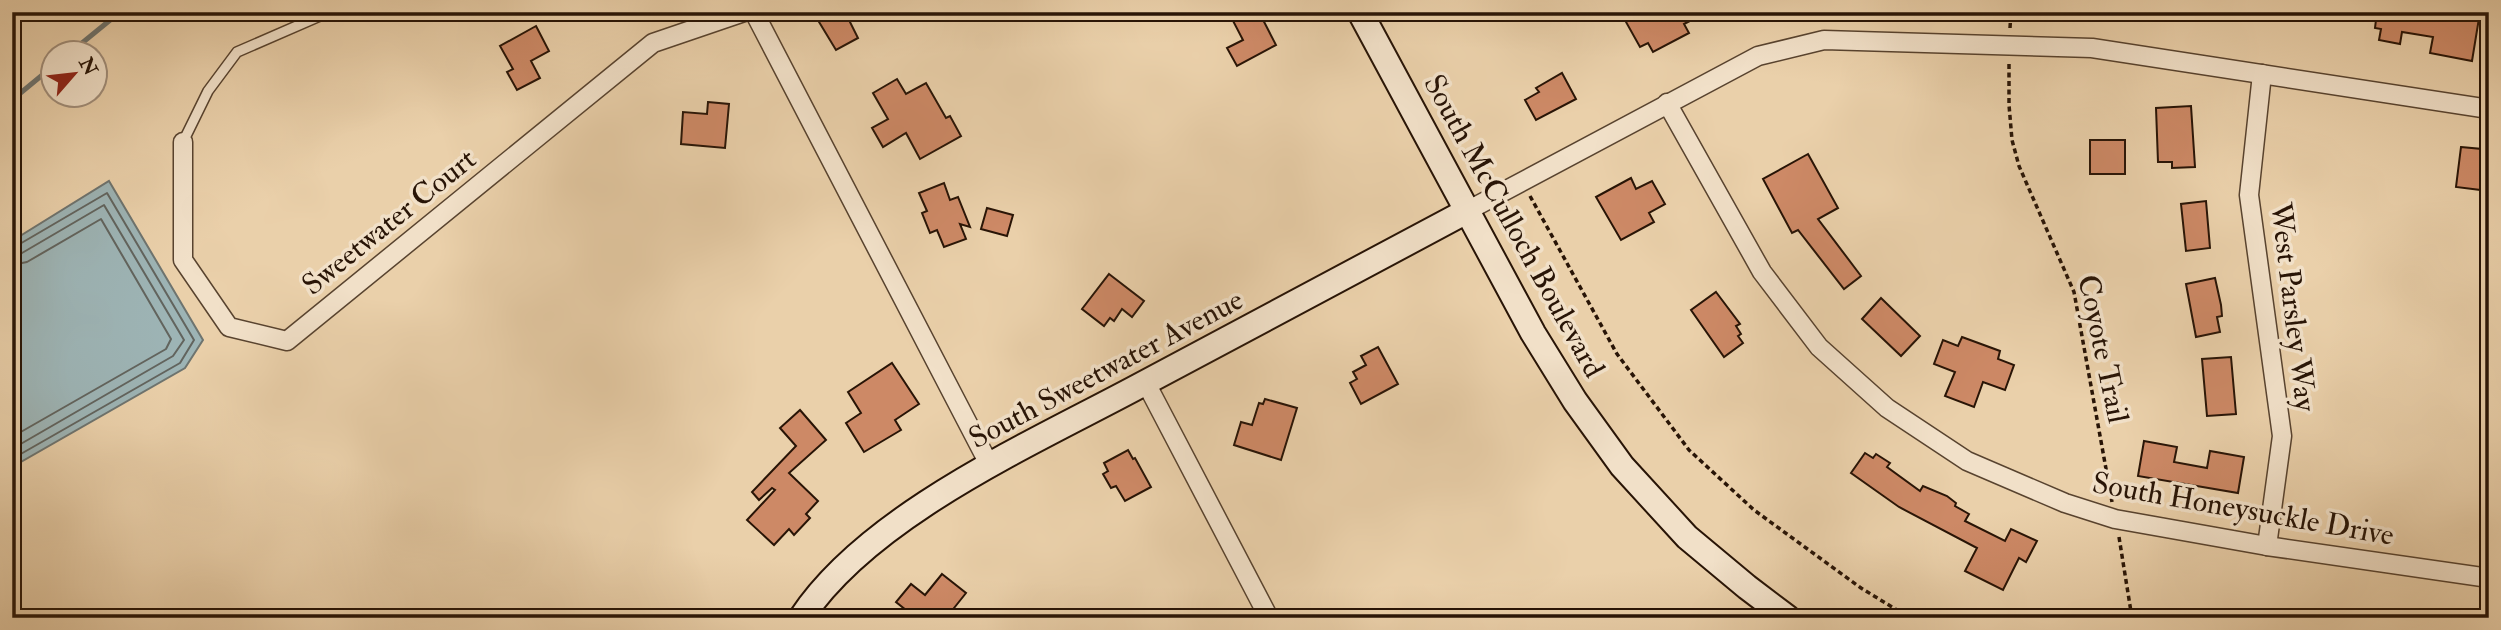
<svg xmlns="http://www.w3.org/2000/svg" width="2501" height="630" font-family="'IM FELL Double Pica',serif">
	<rect width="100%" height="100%" fill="#ead0aa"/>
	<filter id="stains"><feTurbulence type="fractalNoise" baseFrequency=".00286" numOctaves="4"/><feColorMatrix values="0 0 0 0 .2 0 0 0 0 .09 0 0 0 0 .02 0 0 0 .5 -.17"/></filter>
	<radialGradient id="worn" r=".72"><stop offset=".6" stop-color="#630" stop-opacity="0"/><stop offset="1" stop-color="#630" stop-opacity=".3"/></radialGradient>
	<polygon fill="#9db4b5" stroke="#6e746f" stroke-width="2" points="109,181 203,340 185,368 12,467 12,241"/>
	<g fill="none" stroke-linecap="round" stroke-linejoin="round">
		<g stroke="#62645e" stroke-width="2">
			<polyline points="12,246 18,245 107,193 194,340 180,363 12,459"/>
			<polyline points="12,255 22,253 104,205 184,340 173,356 12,449"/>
			<polyline points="12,265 27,262 101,219 171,339 166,349 12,437"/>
		</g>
		<g stroke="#6e746f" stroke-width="5">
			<polyline points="71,52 120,12"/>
			<polyline points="12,100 52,67"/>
		</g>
	</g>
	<g fill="#cd8966" stroke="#281406" stroke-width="2">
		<polygon points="813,12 845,12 858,38 836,50"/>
		<polygon points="1240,12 1259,12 1276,45 1237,66 1227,48 1243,40 1231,17"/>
		<polygon points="1644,12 1707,12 1684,24 1689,33 1653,52 1648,43 1640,47 1626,22"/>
		<polygon points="2377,12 2480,12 2472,61 2430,53 2433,37 2402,32 2400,44 2379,40 2381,29 2375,28"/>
		<polygon points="536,26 549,51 531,61 540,78 517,90 507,72 513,69 500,46"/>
		<polygon points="1562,73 1576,99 1536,120 1525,100 1539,92 1536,88"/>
		<polygon points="897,79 906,94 926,83 946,118 950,116 961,136 920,159 906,133 883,147 872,128 888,119 873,93"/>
		<polygon points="708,102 729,104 725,148 681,144 683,112 707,114"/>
		<polygon points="2191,106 2195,167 2172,168 2172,162 2158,162 2156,108"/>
		<rect x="2090" y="140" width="35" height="34"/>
		<polygon points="2461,147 2482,149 2481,162 2489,163 2489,191 2456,187"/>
		<polygon points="1808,154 1838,208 1818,219 1861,276 1844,289 1798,230 1792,233 1763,179"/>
		<polygon points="1631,178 1636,189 1652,181 1665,204 1649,213 1654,222 1621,240 1596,197"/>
		<polygon points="944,183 950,200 958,197 970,227 960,224 966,239 944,247 937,230 930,233 922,213 927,211 919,193"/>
		<polygon points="2206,201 2210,248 2186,251 2181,204"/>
		<polygon points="987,208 1013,215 1007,236 981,229"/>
		<polygon points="1109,274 1144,301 1132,317 1122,309 1114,321 1110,318 1104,326 1082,309"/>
		<polygon points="2215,278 2221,305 2222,316 2217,317 2220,332 2196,337 2186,284"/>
		<polygon points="1716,292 1740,324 1736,326 1741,334 1738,336 1743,343 1724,357 1691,310"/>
		<polygon points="1881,298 1920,336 1901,356 1862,319"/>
		<polygon points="1962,337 2000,351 1998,359 2014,365 2005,390 1983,382 1974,407 1945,396 1955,372 1934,364 1943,340 1958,346"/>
		<polygon points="1378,347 1398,384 1361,404 1350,383 1357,379 1353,372 1366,365 1361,356"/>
		<polygon points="2231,357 2236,414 2207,416 2202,359"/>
		<polygon points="892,363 919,404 895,420 901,430 864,452 846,423 861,413 848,392"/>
		<polygon points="1265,399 1297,408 1281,460 1234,445 1241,422 1252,425 1259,403 1263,404"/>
		<polygon points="800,410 826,440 789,473 818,501 806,514 810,518 794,535 789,529 774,545 747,520 775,490 772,488 759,500 752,492 796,446 780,428"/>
		<polygon points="2144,441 2177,447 2174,462 2207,468 2210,451 2244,457 2238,493 2138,476"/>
		<polygon points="1128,450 1133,459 1135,458 1151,487 1125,501 1116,486 1111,488 1103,474 1108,471 1104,463"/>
		<polygon points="1865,453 1873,458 1876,454 1890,463 1887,467 1920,491 1923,486 1947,496 1956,503 1955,506 1969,514 1965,521 2005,541 2011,529 2037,541 2026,562 2019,558 2003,590 1965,571 1977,548 1899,507 1851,473"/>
		<polygon points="942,574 966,593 946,618 916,618 896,602 911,584 925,595"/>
	</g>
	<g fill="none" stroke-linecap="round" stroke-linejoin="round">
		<g stroke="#58432f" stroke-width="12">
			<polyline id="lane" points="183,142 208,91 237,52 329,12"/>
		</g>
		<g stroke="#58432f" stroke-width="21">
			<g id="street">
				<polyline points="754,12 990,466"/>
				<polyline points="2262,74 2249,195 2282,436 2267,546"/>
				<polyline points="1667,103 1762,272 1819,347 1887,408 1967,461 2065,503 2115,519 2267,546 2489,578"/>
				<polyline points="183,142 183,260 229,327 287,341 653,43 744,12"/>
				<polyline points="1467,211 1758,56 1824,40 2092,48 2489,109"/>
				<polyline points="1146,383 1269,618"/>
			</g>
		</g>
		<g stroke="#281406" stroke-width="28">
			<g id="secondary">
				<polyline points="1360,12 1533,333 1575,401 1622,466 1687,537 1747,587 1788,618"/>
				<path d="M801,618c68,-103 230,-174 338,-232 109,-58 218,-116 328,-175"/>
			</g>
		</g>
		<g stroke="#281406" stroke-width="3.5" stroke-dasharray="5 3.5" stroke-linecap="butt">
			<polyline points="2010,28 2011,12"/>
			<polyline points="2009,64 2009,105 2012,140 2019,166 2074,292 2112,502"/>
			<polyline points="1530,196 1617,354 1689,450 1754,510 1861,588 1910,618"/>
			<polyline points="2119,537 2132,618"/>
		</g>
		<use href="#lane" stroke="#f1e0c8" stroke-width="9"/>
		<use href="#street" stroke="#f1e0c8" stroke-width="18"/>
		<use href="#secondary" stroke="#f1e0c8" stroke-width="24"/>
	</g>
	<g text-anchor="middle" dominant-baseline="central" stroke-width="7" stroke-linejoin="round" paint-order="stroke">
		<g font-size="30" fill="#281406" stroke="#f1e0c8">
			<text transform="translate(389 222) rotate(-39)">Sweetwater Court</text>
			<text transform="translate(1514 226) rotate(61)">South McCulloch Boulevard</text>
			<text transform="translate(2293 307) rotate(83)">West Parsley Way</text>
			<text transform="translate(2103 349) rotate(78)">Coyote Trail</text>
			<text transform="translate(1106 369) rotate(-28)">South Sweetwater Avenue</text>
			<text transform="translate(2243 509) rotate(10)">South Honeysuckle Drive</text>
		</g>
	</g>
	<rect width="2501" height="630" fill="none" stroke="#ead0aa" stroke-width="42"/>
	<rect x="14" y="14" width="2473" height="602" fill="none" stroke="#281406" stroke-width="3.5"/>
	<rect x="21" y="21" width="2459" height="588" fill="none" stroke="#281406" stroke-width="2"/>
	<g transform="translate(74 74) rotate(62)"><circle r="33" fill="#f1e0c8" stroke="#a18e7a" stroke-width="2"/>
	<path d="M0-5L12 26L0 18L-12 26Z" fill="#8f2418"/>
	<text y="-10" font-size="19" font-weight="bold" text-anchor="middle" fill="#281406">N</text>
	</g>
	<rect width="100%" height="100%" filter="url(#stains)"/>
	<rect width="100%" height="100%" fill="url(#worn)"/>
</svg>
